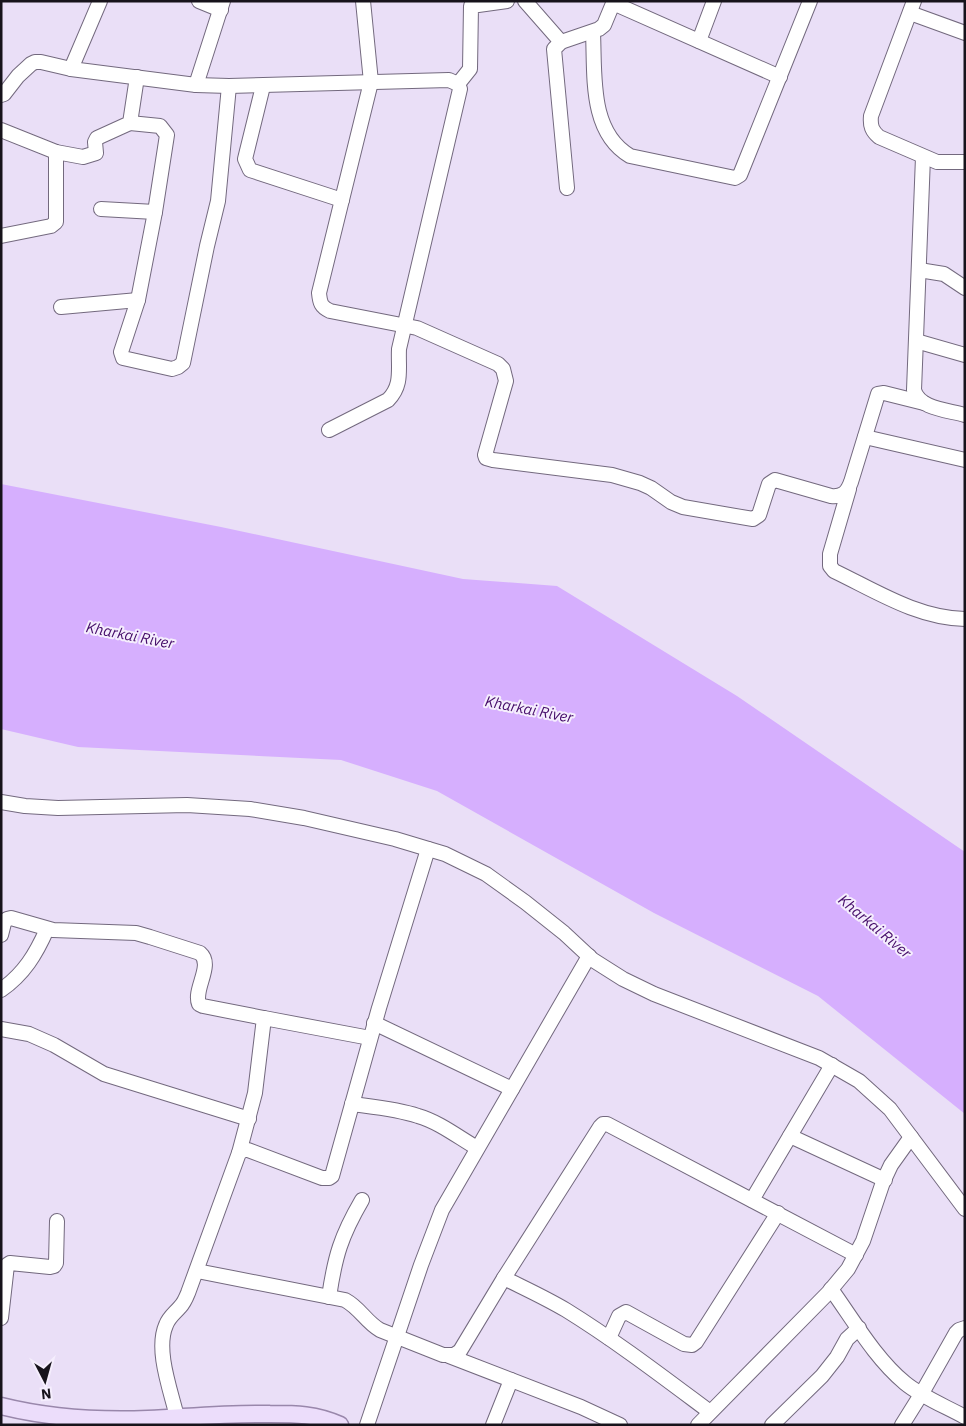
<svg xmlns="http://www.w3.org/2000/svg" width="966" height="1426" font-family="'IBM Plex Sans',sans-serif">
	<rect width="100%" height="100%" fill="#eadff7"/>
	<polygon fill="#d6affe" points="1,484 221,527 463,579 557,586 737,696 965,852 965,1114 818,996 654,913 437,791 341,760 78,747 1,729"/>
	<g fill="none" stroke-linecap="round" stroke-linejoin="round">
		<g stroke="#73697e" stroke-width="16">
			<g id="minor">
				<polyline points="199,1 221,10"/>
				<path d="M363,1l8,81 -52,211c1,10 2,14 11,18l87,17 81,36 5,5 3,12 -21,74 1,3 7,2 119,15 28,8 11,5 20,14 12,5 70,12 6,-4 10,-31 6,-4 56,16c11,1 16,-3 20,-14l27,-88 6,-1 40,10"/>
				<polyline points="525,1 561,42"/>
				<path d="M914,1l-43,115c-1,10 1,15 8,21l58,25h28"/>
				<polyline points="613,3 780,77"/>
				<polyline points="910,13 965,33"/>
				<path d="M593,33c2,42 -4,99 37,123l105,22 5,-3 70,-174"/>
				<polyline points="699,41 714,1"/>
				<polyline points="71,69 100,1"/>
				<polyline points="458,84 470,69 471,6 507,1"/>
				<polyline points="196,85 223,1"/>
				<polyline points="263,86 245,159 250,170 342,200"/>
				<path d="M1,95l3,-1 14,-18 13,-12 4,-2h6l30,7 125,16 33,1 220,-6 9,4 2,5 -61,260c-1,20 4,36 -11,51l-59,30"/>
				<polyline points="130,123 160,126 167,135 155,212 138,300 121,352 123,358 172,369 178,367 183,363 207,246 218,201 229,86"/>
				<polyline points="1,130 56,152 83,157 96,153 95,142 97,138 130,123 137,77"/>
				<path d="M923,157l-9,233c5,19 34,20 51,25"/>
				<polyline points="567,188 554,49 561,42 599,29 604,25 614,1"/>
				<polyline points="101,209 155,212"/>
				<polyline points="1,236 51,226 56,222 56,152"/>
				<polyline points="919,270 944,274 965,288"/>
				<polyline points="61,307 138,300"/>
				<polyline points="916,341 965,355"/>
				<polyline points="865,437 965,460"/>
				<path d="M849,489l-19,65v12l4,5c42,20 83,47 131,48"/>
				<polyline points="1,802 25,806 58,808 187,805 250,809 304,818 395,839 445,854 486,874 525,902 564,933 593,960 623,979 654,994 819,1058 859,1081 890,1109 965,1209"/>
				<path d="M1,935l3,-12 3,-4 4,-1 42,12 83,3 14,4 50,16c14,12 -7,36 -1,51l4,2 61,12"/>
				<path d="M1,990c23,-16 35,-36 46,-61"/>
				<polyline points="374,1023 512,1089"/>
				<polyline points="1,1029 29,1034 54,1045 104,1074 249,1119"/>
				<path d="M352,1104c22,3 45,5 66,12 21,6 40,21 59,32"/>
				<polyline points="790,1136 885,1180"/>
				<polyline points="239,1153 255,1093 264,1018 370,1038"/>
				<polyline points="752,1200 832,1065"/>
				<path d="M197,1271l148,29c15,8 21,22 35,30l63,25h11l6,-4 44,-73 96,-151 3,-3h4l249,131"/>
				<path d="M504,1278c20,10 42,20 62,32 50,31 97,67 144,102"/>
				<path d="M831,1289c23,32 44,69 74,94 17,14 40,23 60,34"/>
				<path d="M329,1297c6,-41 12,-61 33,-97"/>
				<polyline points="1,1318 7,1265 10,1263 50,1267 54,1266 56,1263 57,1221"/>
				<polyline points="609,1338 619,1316 626,1312 684,1344 692,1345 696,1342 778,1213"/>
				<polyline points="449,1356 581,1407 620,1425"/>
				<path d="M177,1417c-6,-26 -22,-67 -11,-92 3,-8 8,-11 14,-18 4,-4 6,-9 8,-14l51,-140 5,-3h4l74,28h7l3,-2 47,-168 49,-159"/>
				<polyline points="367,1425 421,1265 442,1210 589,956"/>
				<polyline points="493,1425 511,1380"/>
				<polyline points="698,1425 828,1293 848,1269 863,1241 883,1182 891,1165 911,1137"/>
				<polyline points="772,1425 822,1376 837,1357 847,1339 859,1328"/>
				<polyline points="902,1425 922,1393 956,1333 959,1330 965,1328"/>
			</g>
		</g>
		<g stroke="#9987ab" stroke-width="19">
			<path id="major" d="M1,1406c48,12 98,15 147,13 41,-2 81,-6 122,-5 26,0 46,0 70,11"/>
		</g>
		<use href="#minor" stroke="#fff" stroke-width="14"/>
		<use href="#major" stroke="#ecddfb" stroke-width="16"/>
	</g>
	<g text-anchor="middle" dominant-baseline="central" stroke-width="4" stroke-linejoin="round" paint-order="stroke">
		<g font-size="15" font-style="italic" fill="#450c69" stroke="#f5eefd">
			<text transform="translate(130 635) rotate(11)">Kharkai River</text>
			<text transform="translate(529 709) rotate(11)">Kharkai River</text>
			<text transform="translate(875 926) rotate(40)">Kharkai River</text>
		</g>
	</g>
	<rect width="966" height="1426" fill="none" stroke="#17131b" stroke-width="5"/>
	<g transform="translate(45 1381) rotate(174)" stroke="#f5eefd" stroke-width="4" paint-order="stroke">
	<path d="M0-4L9 19L0 12L-9 19Z" fill="#17131b"/>
	<text y="-8" font-size="14" font-weight="bold" text-anchor="middle" fill="#17131b">N</text>
	</g>
</svg>
